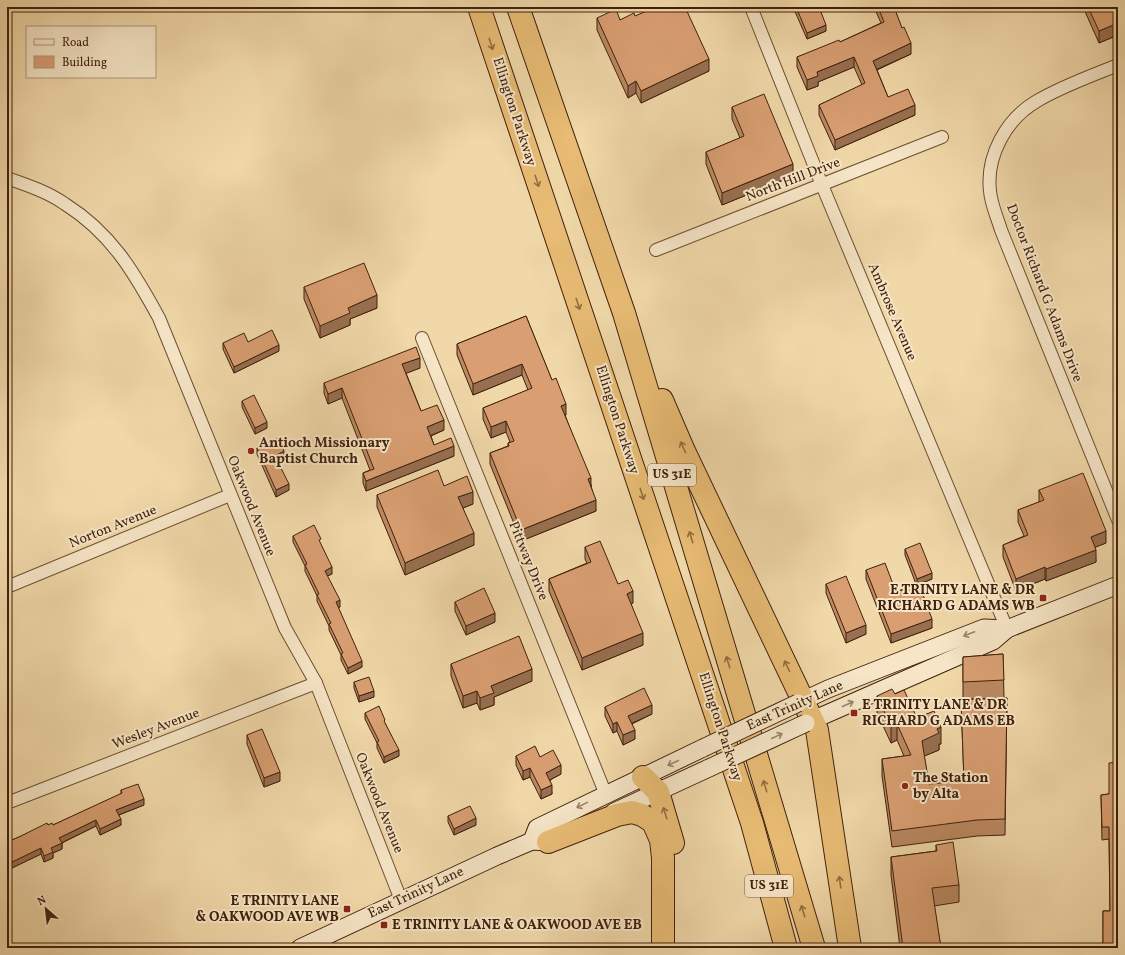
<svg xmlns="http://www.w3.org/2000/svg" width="1125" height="955" font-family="Vollkorn,serif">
	<rect width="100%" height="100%" fill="#f1d8a9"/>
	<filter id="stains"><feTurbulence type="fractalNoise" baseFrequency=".005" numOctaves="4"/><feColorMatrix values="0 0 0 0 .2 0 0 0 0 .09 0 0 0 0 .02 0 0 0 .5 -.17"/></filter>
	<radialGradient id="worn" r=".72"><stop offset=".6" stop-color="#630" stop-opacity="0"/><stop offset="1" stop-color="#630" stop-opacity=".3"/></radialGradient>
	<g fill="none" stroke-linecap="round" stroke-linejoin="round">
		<g stroke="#6c4f34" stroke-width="14">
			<g id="street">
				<polyline points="751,7 822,185 1007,629"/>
				<path d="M1118,65c-27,11 -56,21 -81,36 -31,18 -51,55 -47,90 1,13 7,26 11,39l117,290"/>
				<path d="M7,178c20,7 41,14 58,26 46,29 69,68 94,114l126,310 31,55 85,217"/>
				<polyline points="656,250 942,137"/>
				<polyline points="422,338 606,795"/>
				<polyline points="7,587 230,495"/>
				<polyline points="7,803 316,683"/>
			</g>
		</g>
		<g stroke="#40210d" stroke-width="19">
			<g id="secondary">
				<polyline points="798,703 828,689 984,628 1007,629 1118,585"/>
				<polyline points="806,723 993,641 1007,629"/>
				<polyline points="614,812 709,768"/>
				<polyline points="532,841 537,828 703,748"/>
				<polyline points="300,948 497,856 532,841 548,842 560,837"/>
			</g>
		</g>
		<g stroke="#40210d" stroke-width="24">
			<g id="highway">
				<polyline points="479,7 752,823 786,948"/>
				<polyline points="518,7 624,313 814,948"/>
				<polyline points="662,400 684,451 817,730 850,948"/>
				<polyline points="643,777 658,792 673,843"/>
				<polyline points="548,842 617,815 632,812 642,815 653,822 661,840 663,858 663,948"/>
			</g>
		</g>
		<use href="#street" stroke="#f6e6c7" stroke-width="12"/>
		<use href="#secondary" stroke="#f6e6c7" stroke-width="17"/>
		<use href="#highway" stroke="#e8bc74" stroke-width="22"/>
		<g stroke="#40210d" stroke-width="19" stroke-linecap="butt">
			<g id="secondary-bridge">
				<polyline points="703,748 798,703"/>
				<polyline points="709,768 806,723"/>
			</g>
		</g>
		<use href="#secondary-bridge" stroke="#f6e6c7" stroke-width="17"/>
	</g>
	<g fill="#bb8962" stroke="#40210d">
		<polygon points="793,7 819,7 826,31 807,39"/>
		<polygon points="874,7 894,7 911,54 877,70 888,97 915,115 835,150 819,115 819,105 862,85 854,67 818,82 818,86 807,90 797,67 797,57 840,42 881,23"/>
		<polygon points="1083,7 1118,7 1118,35 1099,43"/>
		<polygon points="635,16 709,71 641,103 636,93 628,98 597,30 597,18 620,20"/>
		<polygon points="732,107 793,176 722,205 706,164 706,152 740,138 732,119"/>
		<polygon points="304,287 377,308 350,319 350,325 320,338 304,299"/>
		<polygon points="526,316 566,415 565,415 591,485 596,511 521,541 490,464 490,453 508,446 508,443 510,442 506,432 491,438 483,419 483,408 528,390 522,375 473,395 457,355 457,344"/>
		<polygon points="248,342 279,351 234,373 223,349 223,343"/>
		<polygon points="420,368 406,373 421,411 444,430 431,436 434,445 454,456 366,491 363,483 363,473 370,470 342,398 328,404 324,393 324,383"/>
		<polygon points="242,401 267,428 255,434 242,407"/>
		<polygon points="257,448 284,457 277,461 289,490 276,497 257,454"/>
		<polygon points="444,486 473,504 463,508 474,545 405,575 377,507 377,495"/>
		<polygon points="1039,490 1106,543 1095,547 1096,562 1046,581 1045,579 1016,591 1003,557 1003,545 1024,536 1018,522 1018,510 1039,502"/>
		<polygon points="293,536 321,545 332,574 327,576 340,607 338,607 362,667 348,674 341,660 341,655 329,630 329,626 317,601 317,596 305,571 305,566 293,542"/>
		<polygon points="585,547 618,584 633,603 631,604 643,645 582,670 549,591 549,579 587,563 585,559"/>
		<polygon points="905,549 932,579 919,584 932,628 891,643 866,579 866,570 896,592 916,584 905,555"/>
		<polygon points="826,584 866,634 846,643 826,593"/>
		<polygon points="455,602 495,622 466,635 455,611"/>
		<polygon points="1003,654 1004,698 963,699 963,657"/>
		<polygon points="451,664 532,681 494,697 494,705 480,710 477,703 463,708 451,676"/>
		<polygon points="354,682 374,697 359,702 354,688"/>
		<polygon points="895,694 941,744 939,744 939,750 924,756 929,784 964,781 961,700 1007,698 1005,835 977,836 892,847 882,776 882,759 904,756 897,740 891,743 877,713 877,696"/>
		<polygon points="605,707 652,714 632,724 635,739 623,745 617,731 613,733 605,716"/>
		<polygon points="365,713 385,723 399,756 384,763 377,748 377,743 365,719"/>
		<polygon points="247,735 280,781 264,787 247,744"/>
		<polygon points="516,756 561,774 550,780 552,794 541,799 530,777 523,780 516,765"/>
		<polygon points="121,790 144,805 119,815 121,825 100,835 96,826 62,843 62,849 53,853 53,858 44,862 41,854 12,868 8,860 7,861 7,842 48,825 53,825 121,794"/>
		<polygon points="1109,794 1118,948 1103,948 1103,911 1110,911 1109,839 1102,840 1101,795"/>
		<polygon points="448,816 476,825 454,835 448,822"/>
		<polygon points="936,845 959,885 959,902 934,906 941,948 900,948 891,875 891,857 936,851"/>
	</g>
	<g fill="#986f50" stroke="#40210d">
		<polygon points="1118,23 1118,35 1099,43 1099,31"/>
		<polygon points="826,25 826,31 807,39 807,33"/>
		<polygon points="911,43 911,54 873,71 873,61"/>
		<polygon points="854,57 854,67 818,82 818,86 807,90 807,80 817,72"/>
		<polygon points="709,59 709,71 641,103 641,91"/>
		<polygon points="636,81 636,93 628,98 628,86"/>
		<polygon points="915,105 915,115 835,150 835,140"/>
		<polygon points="793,164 793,176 722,205 722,193"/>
		<polygon points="377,295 377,308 350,319 350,325 320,338 320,326 348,308"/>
		<polygon points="279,345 279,351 234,373 234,367"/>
		<polygon points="420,358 420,368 402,375 402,364"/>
		<polygon points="522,364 522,375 473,395 473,384"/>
		<polygon points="342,388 342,398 328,404 328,394"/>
		<polygon points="566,404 566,415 561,417 561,406"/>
		<polygon points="444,420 444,430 427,437 427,427"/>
		<polygon points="506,421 506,432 491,438 491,427"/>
		<polygon points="267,422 267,428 255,434 255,428"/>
		<polygon points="454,446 454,456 366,491 366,481"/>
		<polygon points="284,451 284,457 275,462 275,456"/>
		<polygon points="591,478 591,488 588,479"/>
		<polygon points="289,484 289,490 276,497 276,490"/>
		<polygon points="473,492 473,504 458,510 458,497"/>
		<polygon points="596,500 596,511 521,541 521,530"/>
		<polygon points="1106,531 1106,543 1091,549 1091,537"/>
		<polygon points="474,533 474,545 405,575 405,563"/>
		<polygon points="1096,550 1096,562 1046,581 1046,569"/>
		<polygon points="332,567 332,574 325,577 325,571"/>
		<polygon points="1045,567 1045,579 1016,591 1016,579"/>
		<polygon points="932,573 932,579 917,585 917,579"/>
		<polygon points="633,591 633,603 627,606 627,594"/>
		<polygon points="340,600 340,607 336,608 336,602"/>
		<polygon points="495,613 495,622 466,635 466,626"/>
		<polygon points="932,619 932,628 891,643 891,634"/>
		<polygon points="866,625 866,634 846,643 846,633"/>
		<polygon points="643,633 643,645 582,670 582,658"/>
		<polygon points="362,661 362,667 348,674 348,668"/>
		<polygon points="532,669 532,681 494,697 494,705 480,710 480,698 491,686"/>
		<polygon points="374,691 374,697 359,702 359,696"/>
		<polygon points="477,691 477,703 463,708 463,696"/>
		<polygon points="652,705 652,714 628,725 628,716"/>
		<polygon points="617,722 617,731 613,733 613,724"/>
		<polygon points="897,724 897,740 891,743 891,726"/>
		<polygon points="941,727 941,744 939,744 939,750 922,757 922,741 937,729"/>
		<polygon points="635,730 635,739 623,745 623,735"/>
		<polygon points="399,750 399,756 384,763 384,757"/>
		<polygon points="561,765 561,774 546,782 546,773"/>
		<polygon points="530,768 530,777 523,780 523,771"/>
		<polygon points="280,772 280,781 264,787 264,778"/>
		<polygon points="552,785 552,794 541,799 541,790"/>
		<polygon points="144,799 144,805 116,816 116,810"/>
		<polygon points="476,818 476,825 454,835 454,829"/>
		<polygon points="121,819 121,825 100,835 100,829"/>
		<polygon points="96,820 96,826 59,844 59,838"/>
		<polygon points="62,843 62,849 53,853 53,858 44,862 44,856 51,848"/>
		<polygon points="41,848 41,854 12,868 12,862"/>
		<polygon points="7,854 8,854 8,860 7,861"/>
	</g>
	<g fill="#d99f72" stroke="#40210d">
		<polygon points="656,7 685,7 709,59 641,91 636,81 628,86 597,18 616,9 620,20 634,13 635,16"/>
		<polygon points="796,7 819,7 826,25 807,33"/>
		<polygon points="878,7 894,7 902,28 904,27 911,43 873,61 888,97 908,89 915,105 835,140 819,105 865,83 854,57 817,72 818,76 807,80 797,57 839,40 840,42 884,22"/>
		<polygon points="1088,7 1118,7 1118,23 1099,31"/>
		<polygon points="764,94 793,164 722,193 706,152 744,136 732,107"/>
		<polygon points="364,263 377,295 348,308 350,313 320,326 304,287"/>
		<polygon points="526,316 552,380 556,378 566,404 561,406 591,478 588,479 596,500 521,530 490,453 509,446 508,443 514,441 506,421 491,427 483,408 532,388 522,364 473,384 457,344"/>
		<polygon points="272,330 279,345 234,367 223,343 244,333 248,342"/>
		<polygon points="416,347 420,358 402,364 421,411 437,405 444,420 427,427 434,445 451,438 454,446 366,481 363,473 374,469 342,388 328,394 324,383"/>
		<polygon points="254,395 267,422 255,428 242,401"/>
		<polygon points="278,438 284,451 275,456 289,484 276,490 257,448"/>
		<polygon points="438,470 444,486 467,476 473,492 458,497 474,533 405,563 377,495"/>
		<polygon points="1083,473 1106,531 1091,537 1096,550 1046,569 1045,567 1016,579 1003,545 1028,535 1018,510 1044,500 1039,490"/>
		<polygon points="314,525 321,539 319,540 332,567 325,571 340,600 336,602 362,661 348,668 341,654 343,653 329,624 331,623 317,595 319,594 305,565 307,564 293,536"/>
		<polygon points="600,541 618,584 628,580 633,591 627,594 643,633 582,658 549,579 591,562 585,547"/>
		<polygon points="920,543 932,573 917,579 905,549"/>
		<polygon points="885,563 896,592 919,584 932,619 891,634 866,570"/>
		<polygon points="846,576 866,625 846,633 826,584"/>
		<polygon points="484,588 495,613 466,626 455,602"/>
		<polygon points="519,636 532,669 491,686 494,693 480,698 477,691 463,696 451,664"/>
		<polygon points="1003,654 1004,680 963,682 963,657"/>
		<polygon points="369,677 374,691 359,696 354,682"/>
		<polygon points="644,688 652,705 628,716 635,730 623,735 617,722 613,724 605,707"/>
		<polygon points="892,689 895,694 904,690 917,718 934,711 941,727 937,729 939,733 922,741 929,784 964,781 961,700 1007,698 1005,819 977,820 892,831 882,759 911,755 897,724 891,726 877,696"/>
		<polygon points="379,706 385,720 384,721 399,750 384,757 377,742 379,741 365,713"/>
		<polygon points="262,729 280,772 264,778 247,735"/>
		<polygon points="535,746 540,757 553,750 561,765 546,773 552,785 541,790 530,768 523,771 516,756"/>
		<polygon points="1118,762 1118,948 1111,948 1111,944 1103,944 1103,911 1110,911 1109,827 1102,827 1101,795 1109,794 1109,763"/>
		<polygon points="138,784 144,799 116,810 121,819 100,829 96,820 59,838 62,843 51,848 53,852 44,856 41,848 12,862 8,854 7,854 7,842 19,837 47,823 48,825 52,823 53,825 122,793 121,790"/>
		<polygon points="470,806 476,818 454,829 448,816"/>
		<polygon points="953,842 959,885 932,888 941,948 903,948 891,857 937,851 936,845"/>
	</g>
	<defs><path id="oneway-shaft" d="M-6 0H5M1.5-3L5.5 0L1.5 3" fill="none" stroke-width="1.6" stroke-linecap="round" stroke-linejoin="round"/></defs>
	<g stroke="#946e40">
		<use href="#oneway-shaft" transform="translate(491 44) rotate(72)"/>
		<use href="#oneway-shaft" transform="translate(537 181) rotate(72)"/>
		<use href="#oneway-shaft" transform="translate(578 304) rotate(72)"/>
		<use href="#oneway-shaft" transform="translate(683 447) rotate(-114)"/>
		<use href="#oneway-shaft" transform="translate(642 494) rotate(72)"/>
		<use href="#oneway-shaft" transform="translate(691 537) rotate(-107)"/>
		<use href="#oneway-shaft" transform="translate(728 662) rotate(-107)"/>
		<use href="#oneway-shaft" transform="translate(787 666) rotate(-116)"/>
		<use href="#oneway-shaft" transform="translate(765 786) rotate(-107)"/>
		<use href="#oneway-shaft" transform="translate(665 813) rotate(-108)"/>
		<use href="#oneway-shaft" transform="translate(840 882) rotate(-98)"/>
		<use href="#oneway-shaft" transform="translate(803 911) rotate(-107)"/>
	</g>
	<g stroke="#9b846a">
		<use href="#oneway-shaft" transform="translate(969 634) rotate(159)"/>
		<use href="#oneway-shaft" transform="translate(848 704) rotate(-24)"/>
		<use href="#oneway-shaft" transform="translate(777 736) rotate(-25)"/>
		<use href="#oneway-shaft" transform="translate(673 763) rotate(155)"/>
		<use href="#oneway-shaft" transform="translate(582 805) rotate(154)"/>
	</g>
	<g fill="#8f2418" stroke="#f6e6c7" stroke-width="1.5">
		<circle cx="251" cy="451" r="4"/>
		<rect x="1039" y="594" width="8" height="8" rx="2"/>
		<rect x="850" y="709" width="8" height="8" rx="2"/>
		<circle cx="905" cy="786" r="4"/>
		<rect x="343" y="905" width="8" height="8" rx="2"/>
		<rect x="380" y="921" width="8" height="8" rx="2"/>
	</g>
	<g text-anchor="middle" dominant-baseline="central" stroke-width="4" stroke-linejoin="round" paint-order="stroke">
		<g fill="#f6e6c7" stroke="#775c45" stroke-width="1">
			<rect x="648" y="464" width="48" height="22" rx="3"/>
			<rect x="745" y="875" width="48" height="22" rx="3"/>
		</g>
		<g font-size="13" font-weight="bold" fill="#40210d">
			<text x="672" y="475">US 31E</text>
			<text x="769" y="886">US 31E</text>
		</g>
		<g font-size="14" fill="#40210d" stroke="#f6e6c7">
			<text transform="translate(514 112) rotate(72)">Ellington Parkway</text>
			<text transform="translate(793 180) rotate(-21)">North Hill Drive</text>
			<text transform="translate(1044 293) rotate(69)">Doctor Richard G Adams Drive</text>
			<text transform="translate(892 312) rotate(67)">Ambrose Avenue</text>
			<text transform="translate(617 420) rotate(72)">Ellington Parkway</text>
			<text transform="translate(251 506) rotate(68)">Oakwood Avenue</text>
			<text transform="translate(113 527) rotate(-22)">Norton Avenue</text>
			<text transform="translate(528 561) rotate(68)">Pittway Drive</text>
			<text transform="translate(795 706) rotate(-24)">East Trinity Lane</text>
			<text transform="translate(720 727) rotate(72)">Ellington Parkway</text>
			<text transform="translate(156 729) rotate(-21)">Wesley Avenue</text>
			<text transform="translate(379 803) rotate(68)">Oakwood Avenue</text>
			<text transform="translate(416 893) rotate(-25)">East Trinity Lane</text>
		</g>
		<g font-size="14" font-weight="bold" fill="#40210d" stroke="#f6e6c7" text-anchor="start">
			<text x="259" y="443">Antioch Missionary<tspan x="259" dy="16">Baptist Church</tspan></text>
			<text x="1035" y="590" text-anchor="end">E TRINITY LANE &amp; DR<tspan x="1035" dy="16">RICHARD G ADAMS WB</tspan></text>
			<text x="862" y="705">E TRINITY LANE &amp; DR<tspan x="862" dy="16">RICHARD G ADAMS EB</tspan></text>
			<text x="913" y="778">The Station<tspan x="913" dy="16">by Alta</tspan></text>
			<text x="339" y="901" text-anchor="end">E TRINITY LANE<tspan x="339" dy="16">&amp; OAKWOOD AVE WB</tspan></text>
			<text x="392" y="925">E TRINITY LANE &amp; OAKWOOD AVE EB</text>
		</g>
	</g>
	<rect width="1125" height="955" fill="none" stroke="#f1d8a9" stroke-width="24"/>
	<rect x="8" y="8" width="1109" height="939" fill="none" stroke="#40210d" stroke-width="2"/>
	<rect x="12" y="12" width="1101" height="931" fill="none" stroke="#40210d"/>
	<rect x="26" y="26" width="130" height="52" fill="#f6e6c7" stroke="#ad977d"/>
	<rect x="34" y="39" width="20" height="6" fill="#f6e6c7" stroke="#ad977d"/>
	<text x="62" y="46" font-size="12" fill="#40210d">Road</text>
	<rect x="34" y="56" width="20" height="12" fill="#d99f72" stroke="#ad977d"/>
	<text x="62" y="66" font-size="12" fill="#40210d">Building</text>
	<g transform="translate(46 909) rotate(332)" stroke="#f6e6c7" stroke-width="3" paint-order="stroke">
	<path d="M0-3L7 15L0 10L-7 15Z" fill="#40210d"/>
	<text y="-6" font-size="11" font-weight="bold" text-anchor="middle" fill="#40210d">N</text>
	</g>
	<rect width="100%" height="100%" filter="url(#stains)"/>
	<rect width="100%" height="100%" fill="url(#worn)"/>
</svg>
